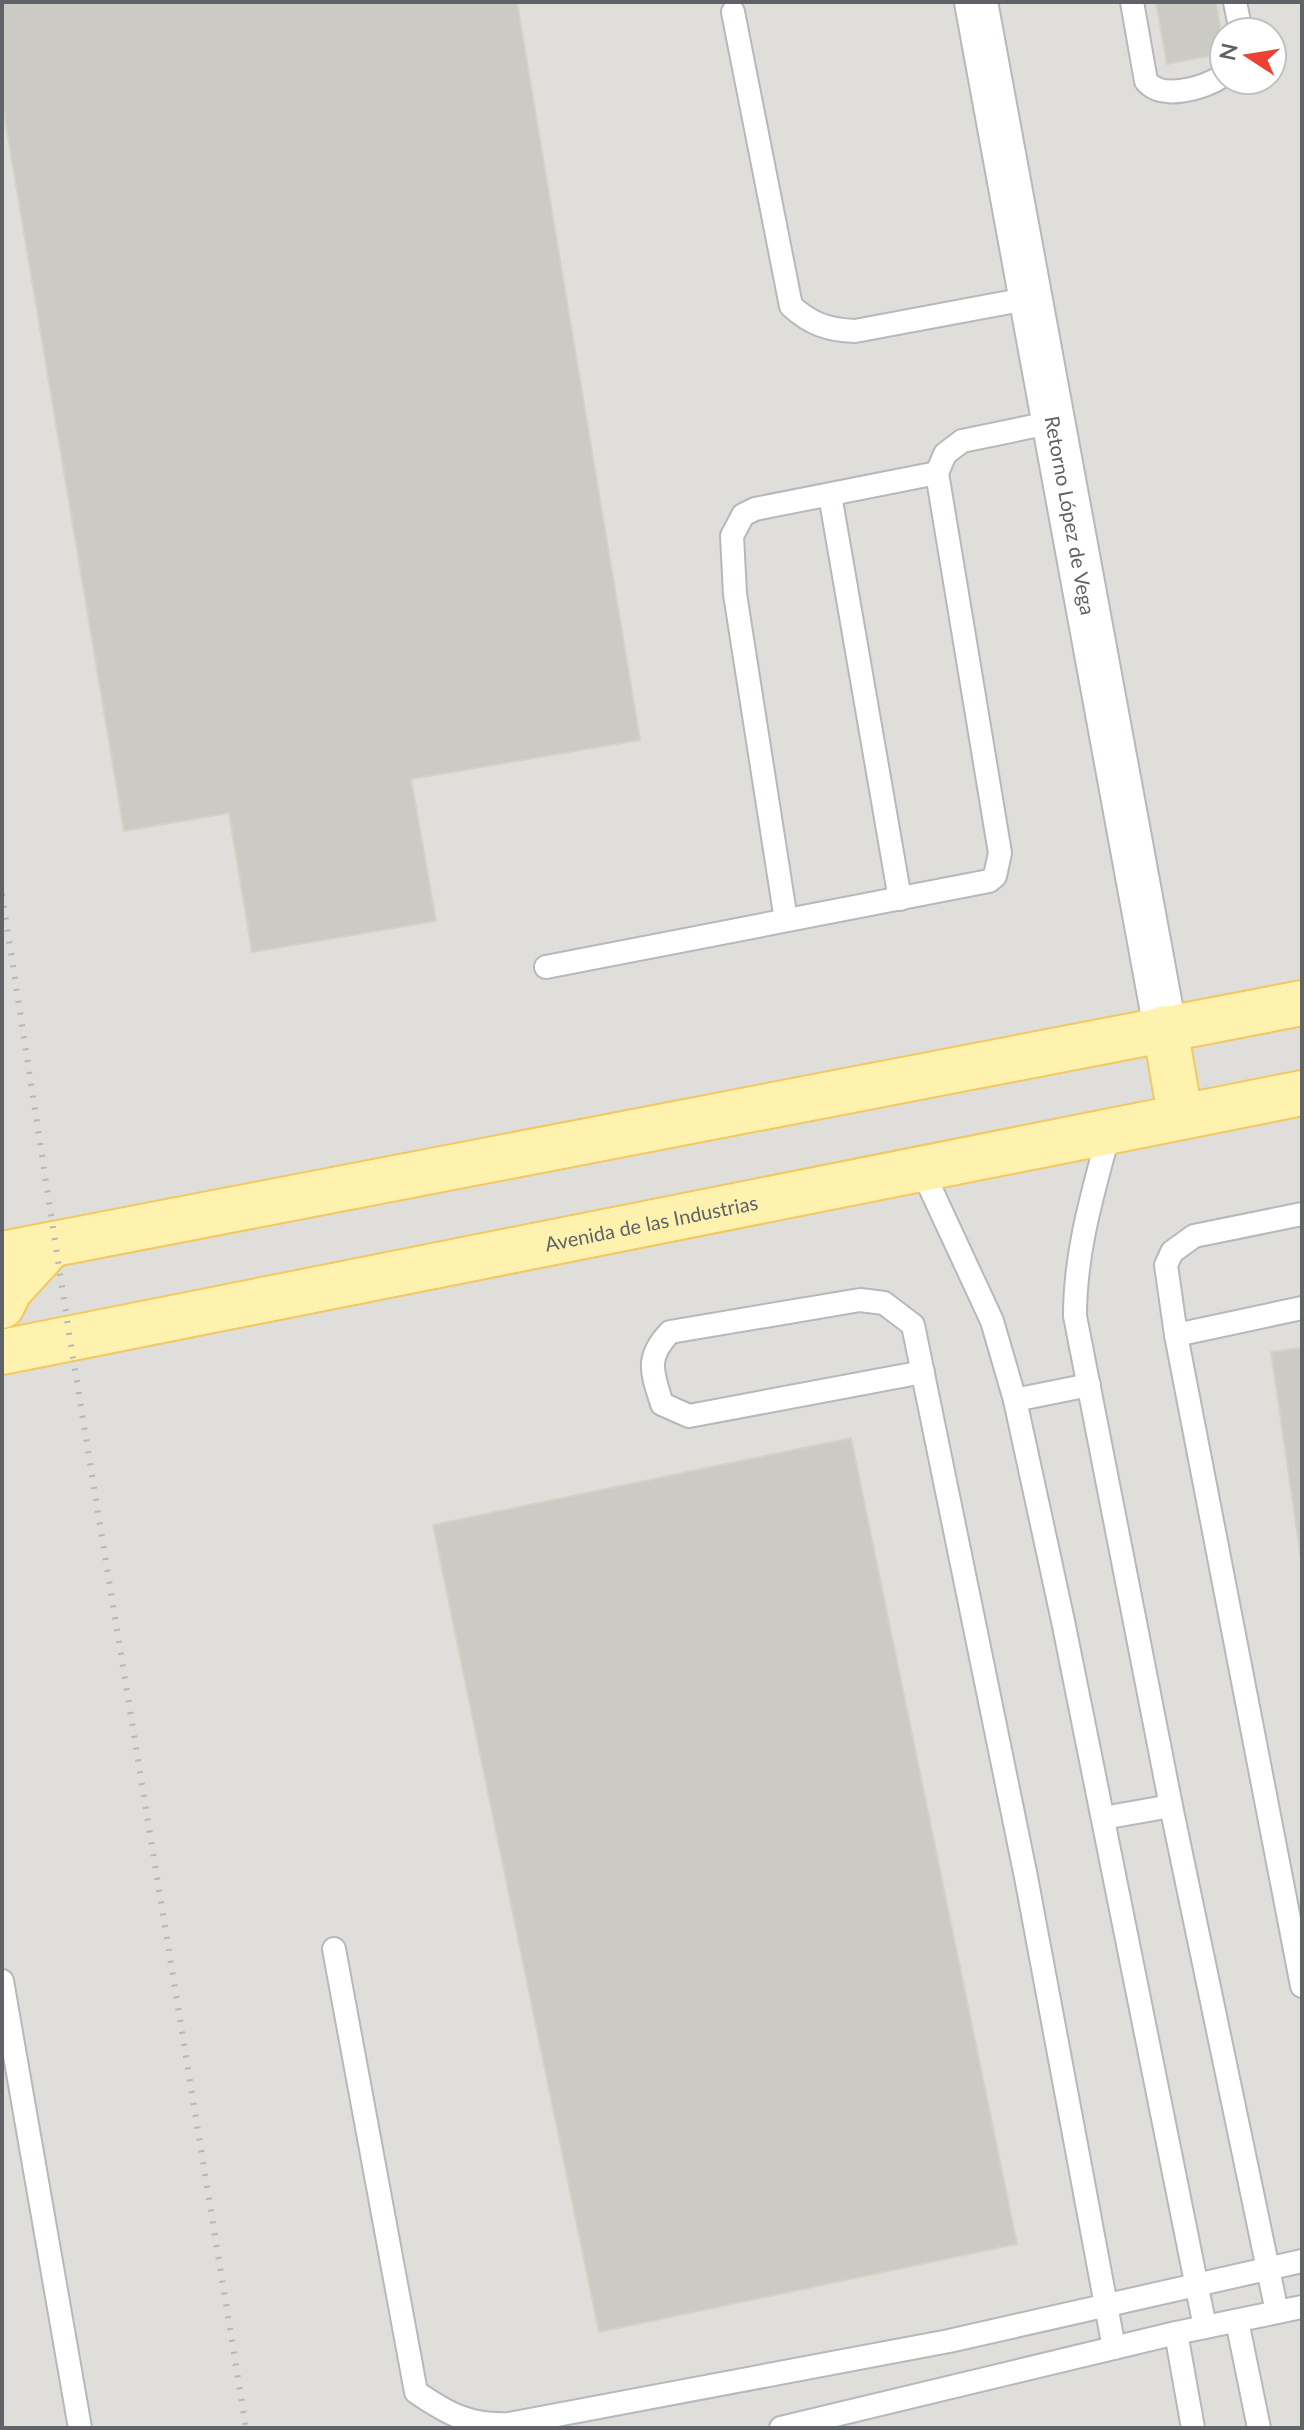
<svg xmlns="http://www.w3.org/2000/svg" width="1304" height="2430" font-family="Lato,sans-serif">
	<rect width="100%" height="100%" fill="#f1efe8"/>
	<path fill="#e0deda" fill-rule="evenodd" d="M2,2h1300v2426h-1300zM1224,32h48v48h-48z"/>
	<g fill="#cccac5" stroke="#d6d1c6" stroke-width="2">
		<polygon points="2,2 517,2 640,740 411,779 436,921 252,952 229,813 124,831 2,101"/>
		<polygon points="1156,2 1216,2 1224,53 1167,64"/>
		<polygon points="1302,1348 1302,1566 1271,1352"/>
		<polygon points="851,1438 1017,2244 599,2332 433,1525"/>
	</g>
	<g fill="none" stroke-linecap="round" stroke-linejoin="round">
		<g stroke="#b5b8bc" stroke-width="26">
			<g id="service">
				<path d="M1132,2l14,79c16,20 59,7 78,-6"/>
				<polyline points="1235,2 1241,32"/>
				<path d="M733,12l58,294c20,18 37,24 64,25l176,-33"/>
				<polyline points="830,495 900,899"/>
				<polyline points="786,920 735,594 732,536 743,515 755,509 937,473"/>
				<polyline points="546,967 989,881 995,876 1000,853 937,473 945,454 962,441 1054,422"/>
				<path d="M1110,1129c-17,63 -35,122 -35,187l96,490 106,506"/>
				<polyline points="921,1168 992,1321 1015,1400 1063,1621 1205,2327"/>
				<polyline points="1302,1214 1194,1236 1172,1252 1166,1265 1176,1335 1302,1986"/>
				<polyline points="1176,1335 1302,1308"/>
				<path d="M923,1372l-234,44 -27,-12c-10,-32 -17,-46 8,-72l190,-32 24,3 29,22 113,552 88,471"/>
				<polyline points="1015,1400 1089,1385"/>
				<polyline points="1103,1818 1171,1806"/>
				<path d="M334,1949l82,443c32,22 54,34 93,32l440,-83 353,-80"/>
				<polyline points="2,1981 80,2428"/>
				<polyline points="1237,2321 1259,2428"/>
				<polyline points="1176,2333 1193,2428"/>
				<polyline points="781,2428 1176,2333 1302,2307"/>
			</g>
		</g>
		<g stroke="#b5b8bc" stroke-width="46">
			<g id="minor">
				<path id="s1" d="M976,2l189,1026"/>
			</g>
		</g>
		<g stroke="#f2c960" stroke-width="48">
			<g id="primary">
				<polyline points="1165,1028 1180,1115"/>
				<polyline points="2,1254 1302,1003"/>
				<polyline points="2,1306 9,1291 51,1245"/>
				<path id="s2" d="M2,1352l1300,-259"/>
			</g>
		</g>
		<use href="#service" stroke="#fff" stroke-width="22"/>
		<use href="#minor" stroke="#fff" stroke-width="42"/>
		<use href="#primary" stroke="#fff2af" stroke-width="44"/>
		<polyline stroke="#b6b7b8" stroke-width="6" stroke-dasharray="2 10" stroke-linecap="butt" points="2,894 70,1339 246,2428"/>
	</g>
	<g text-anchor="middle" dominant-baseline="central" stroke-width="6" stroke-linejoin="round" paint-order="stroke">
		<g font-size="20" fill="#5f6368" stroke="#fff">
			<text stroke="none"><textPath href="#s1" startOffset="522">Retorno López de Vega</textPath></text>
			<text stroke="none"><textPath href="#s2" startOffset="662">Avenida de las Industrias</textPath></text>
		</g>
	</g>
	<rect width="1304" height="2430" fill="none" stroke="#5f6368" stroke-width="8"/>
	<g transform="translate(1248 56) rotate(282)"><circle r="38" fill="#ffffff" stroke="#bfc1c3" stroke-width="2"/>
	<path d="M0-6L14 30L0 20L-14 30Z" fill="#ea4335"/>
	<text y="-12" font-size="22" font-weight="bold" text-anchor="middle" fill="#5f6368">N</text>
	</g>
</svg>
